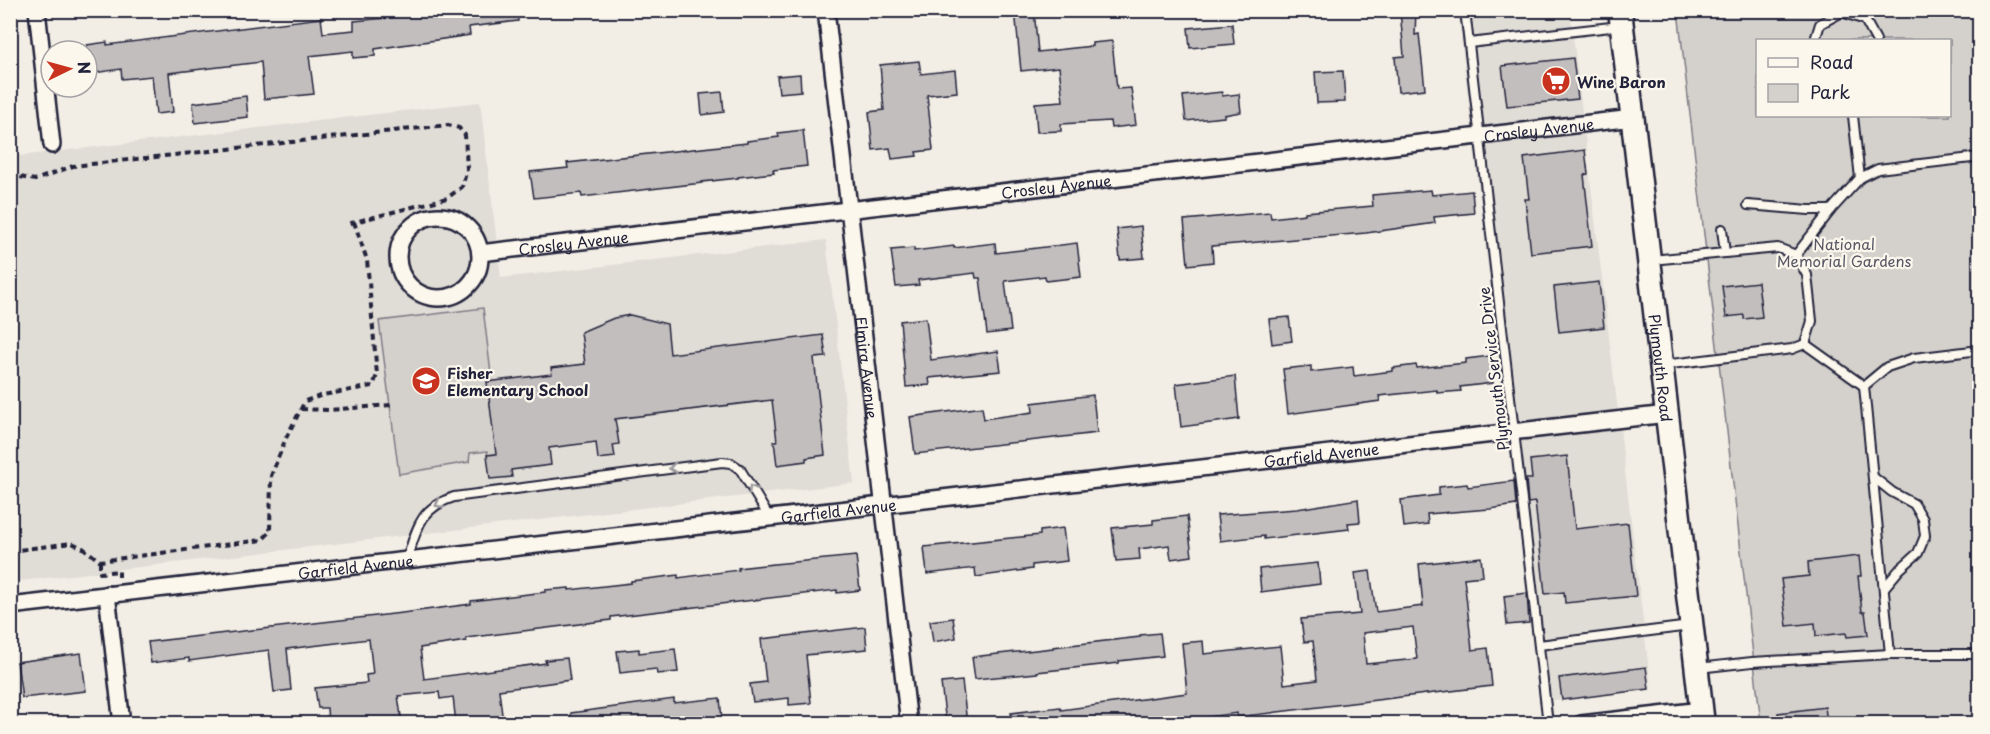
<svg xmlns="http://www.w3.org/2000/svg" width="1990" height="734" font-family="'Playpen Sans',sans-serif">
	<rect width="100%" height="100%" fill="#f2eee5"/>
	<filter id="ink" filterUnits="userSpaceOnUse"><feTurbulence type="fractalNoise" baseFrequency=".0167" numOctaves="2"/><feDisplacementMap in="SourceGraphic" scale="12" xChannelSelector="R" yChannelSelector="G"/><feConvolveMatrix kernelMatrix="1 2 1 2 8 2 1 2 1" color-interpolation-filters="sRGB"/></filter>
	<g filter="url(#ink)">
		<g fill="#e0dcd6">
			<polygon points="1458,11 1570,11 1651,688 1539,702"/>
			<polygon points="480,102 501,278 826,240 854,483 11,582 10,157"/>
		</g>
		<g fill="#d4d1cc" stroke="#7b7a84" stroke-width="1.5" fill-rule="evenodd">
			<path d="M1678,11h301v712h-218zM1758,40h192v76h-192z"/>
			<polygon points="483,308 492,382 496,454 487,455 488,451 470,453 469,462 399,474 379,321"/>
		</g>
		<g fill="#c2bebe" stroke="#22223b" stroke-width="1.5" fill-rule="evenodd">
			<polygon points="417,10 517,10 518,21 469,27 470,35 375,49 375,56 353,58 353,51 309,56 314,94 264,99 261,62 169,73 173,112 156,114 152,76 122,79 121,69 87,74 87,45 107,42 107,45 321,18 323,33 354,30 354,21 407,16 407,12"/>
			<polygon points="1015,10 1034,10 1038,52 1092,46 1092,43 1112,41 1117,89 1131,88 1136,125 1111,128 1110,121 1061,124 1061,131 1037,132 1035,103 1063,101 1059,67 1021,71"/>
			<polygon points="1400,10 1416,10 1415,35 1419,34 1425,89 1398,92 1395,57 1404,56"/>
			<polygon points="1232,24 1234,44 1190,48 1188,28"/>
			<polygon points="1573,58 1578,99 1507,106 1502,66"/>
			<polygon points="919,61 921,74 955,70 957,92 927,95 933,150 916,152 917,156 892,159 890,148 873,150 869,112 884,110 880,65"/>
			<polygon points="1343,71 1345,102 1317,103 1315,72"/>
			<polygon points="800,74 801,91 779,93 777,76"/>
			<polygon points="722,92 724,112 702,115 700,94"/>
			<polygon points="1222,92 1222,96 1239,94 1241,112 1224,115 1224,117 1186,121 1183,96"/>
			<polygon points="246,96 248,117 195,123 193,103"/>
			<polygon points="803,130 807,166 773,170 774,173 738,177 738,178 702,182 702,183 582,197 581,193 534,198 530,172 568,168 567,163 747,143 747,141 779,137 778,133"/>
			<polygon points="1585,150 1588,174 1584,175 1592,246 1531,253 1525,199 1529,199 1524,158"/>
			<polygon points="1431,190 1432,195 1472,191 1474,213 1434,217 1435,223 1366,233 1212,246 1213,262 1188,265 1184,220 1270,212 1271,218 1305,214 1305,212 1373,206 1372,195"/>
			<polygon points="1141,226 1144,258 1120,260 1117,229"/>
			<polygon points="995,243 996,253 1077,243 1081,277 1046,281 1045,276 1005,281 1011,331 987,334 980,278 976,278 975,273 918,280 919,285 896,287 891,250 914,248 914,251 954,246 954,248"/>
			<polygon points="1599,282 1604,327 1559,332 1554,287"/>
			<polygon points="1758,282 1762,317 1744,319 1744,315 1726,317 1722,286"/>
			<polygon points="630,315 667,324 670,354 823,335 826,357 814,358 825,455 806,458 806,461 777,465 774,441 777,441 772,400 615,419 619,444 613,445 615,457 598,459 596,442 549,448 551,465 511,470 512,477 490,479 487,455 496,454 487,382 552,374 551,368 585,364 581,332 614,318"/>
			<polygon points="1289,317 1292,341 1272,344 1269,319"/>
			<polygon points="926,318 931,360 998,351 1001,371 929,378 930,385 906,387 900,321"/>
			<polygon points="1490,356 1493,383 1460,387 1461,391 1437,393 1437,390 1379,396 1380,401 1288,414 1283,369 1311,366 1311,372 1353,367 1354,376 1393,371 1393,368 1416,365 1417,368 1466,363 1466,359"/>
			<polygon points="1235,376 1239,419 1181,427 1176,384"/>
			<polygon points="1093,395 1097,433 915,454 910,417 982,407 984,419 1033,412 1032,403"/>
			<polygon points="1567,456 1575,529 1628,523 1636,596 1565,603 1564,592 1545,594 1535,502 1528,503 1526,479 1532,479 1530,460"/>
			<polygon points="1514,481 1516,505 1490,509 1427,514 1428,524 1404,527 1401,500 1439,495 1439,487 1467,484 1468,487"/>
			<polygon points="1358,499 1360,522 1348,523 1349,529 1264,539 1264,536 1220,541 1217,515 1297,509"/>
			<polygon points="1187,516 1192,556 1171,559 1169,545 1139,549 1140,559 1116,561 1112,528 1153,524 1153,520"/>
			<polygon points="1063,528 1067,561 1032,565 1032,569 976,577 975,568 927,574 924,547 1040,535 1040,531"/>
			<polygon points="856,556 860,590 837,593 837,590 611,617 611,620 466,638 466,641 420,648 424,679 546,663 545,660 567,658 570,680 499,690 503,723 456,723 453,697 440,699 439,692 398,696 402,723 328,723 327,708 318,708 315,688 367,683 366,675 373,674 369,639 287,649 291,690 274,692 269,650 189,661 189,658 151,663 148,642 402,613 471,604 471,601 545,592 545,590 569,588 569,590 631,583 631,581 678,575 678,578 739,570 738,568 774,564"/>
			<polygon points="1859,556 1861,576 1858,576 1862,612 1865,612 1868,635 1847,637 1846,633 1816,636 1815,623 1787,626 1781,579 1809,576 1808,562"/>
			<path d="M1481,557l2,19 -19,2 8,72 16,-2 4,38 -255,31v-4l-74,10h-151l-1,-10 49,-6 1,3 126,-17 -5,-50 21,-2 1,13 76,-8 4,38 33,-4 -4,-39 -9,1 -3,-23 59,-5 -5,-41 15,-2 6,41 47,-6 -4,-42zM1413,627l4,32 -51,5 -3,-31z"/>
			<polygon points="1318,563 1320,584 1261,592 1259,569"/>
			<polygon points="1527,593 1529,623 1507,625 1504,596"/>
			<polygon points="953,618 956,638 933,642 930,621"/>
			<polygon points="865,627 867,649 806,655 811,703 789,705 789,698 753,702 750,684 766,682 761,639"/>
			<polygon points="1160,633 1163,656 1119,661 1119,663 1037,672 1037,673 975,679 972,657 1053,648 1053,647 1140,637 1140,635"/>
			<polygon points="639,649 639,653 675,649 678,672 657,674 656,669 620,673 617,651"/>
			<polygon points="81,653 86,691 22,698 17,662"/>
			<polygon points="1646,667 1649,689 1562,700 1559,678"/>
			<polygon points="962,681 967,723 946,723 941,683"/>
			<polygon points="720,698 722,720 701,722 700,719 657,723 572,723 571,713 674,699 674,703"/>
			<polygon points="1825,707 1827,723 1778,723 1778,713"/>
		</g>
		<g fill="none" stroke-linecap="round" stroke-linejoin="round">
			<g stroke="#22223b" stroke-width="12">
				<g id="lane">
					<polyline points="1465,10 1548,724"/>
					<polyline points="1815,40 1820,24 1842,12 1865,20 1876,40"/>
					<polyline points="1469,43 1620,26"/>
					<polyline points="1853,116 1860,178"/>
					<polyline points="1748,205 1809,210 1831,210"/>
					<polyline points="1722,229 1725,253"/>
					<polyline points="1796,255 1831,210 1860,178 1878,169 1980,157"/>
					<polyline points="1651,260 1778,248 1796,255 1807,275 1812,321 1805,344 1792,349 1663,365"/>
					<polyline points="1805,344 1864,386"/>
					<polyline points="1873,477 1892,492 1914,504 1923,519 1925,536 1918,553 1900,569 1884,588"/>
					<path d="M407,559c10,-31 13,-51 47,-62l268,-35 9,1 9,6 29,48"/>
					<polyline points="1539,645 1690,626"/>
					<polyline points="1890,654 1864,386 1887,367 1914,358 1980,350"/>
					<polyline points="1698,668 1752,662 1890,654 1980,654"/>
				</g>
			</g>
			<g stroke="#22223b" stroke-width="20">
				<g id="street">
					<polyline points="37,10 52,145"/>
					<path id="s1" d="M826,10l83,714"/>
					<circle cx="439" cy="257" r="41"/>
					<path id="s2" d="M480,253l1153,-135"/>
					<polyline points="107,594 122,724"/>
					<path id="s3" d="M10,606l1657,-192"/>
					<polyline points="1581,724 1702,710"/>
				</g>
			</g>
			<g stroke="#22223b" stroke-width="27">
				<g id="secondary">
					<path id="s4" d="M1620,10l83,714"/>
				</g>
			</g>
			<g stroke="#22223b" stroke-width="4" stroke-dasharray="6 4.5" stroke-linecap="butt">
				<polyline points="10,175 35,180 73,166 448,125 459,128 465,135 467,169 462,187 447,198 347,224"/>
				<polyline points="478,272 482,277"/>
				<polyline points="301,409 328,410 391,405"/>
				<polyline points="10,551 72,543 83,548 100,561 262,540 270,532 271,476 286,438 305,401 323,395 373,386 377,375 367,260 354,222"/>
				<polyline points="100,561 100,573 119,571 119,577"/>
			</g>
			<use href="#lane" stroke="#fbf7ec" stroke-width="8"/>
			<use href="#street" stroke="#fbf7ec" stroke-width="15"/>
			<use href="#secondary" stroke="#fbf7ec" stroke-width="22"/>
		</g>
		<defs><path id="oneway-chevron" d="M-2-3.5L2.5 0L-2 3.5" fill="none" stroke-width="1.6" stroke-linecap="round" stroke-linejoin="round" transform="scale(1.5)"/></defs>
		<g stroke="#99979c">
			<use href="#oneway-chevron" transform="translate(673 468) rotate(173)"/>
			<use href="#oneway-chevron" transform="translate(752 489) rotate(-121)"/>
			<use href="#oneway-chevron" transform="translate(439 504) rotate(151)"/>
		</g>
	</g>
	<defs>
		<g id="supermarket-disc" transform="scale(1.5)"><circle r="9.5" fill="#c8321e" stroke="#fbf7ec"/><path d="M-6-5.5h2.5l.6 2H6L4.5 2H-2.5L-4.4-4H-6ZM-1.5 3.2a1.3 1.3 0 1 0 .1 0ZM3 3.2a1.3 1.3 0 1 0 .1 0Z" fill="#fff"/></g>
		<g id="school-disc" transform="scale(1.5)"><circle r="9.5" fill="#c8321e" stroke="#fbf7ec"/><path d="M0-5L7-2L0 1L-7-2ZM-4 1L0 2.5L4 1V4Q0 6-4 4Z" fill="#fff"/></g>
	</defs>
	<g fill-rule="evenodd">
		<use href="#supermarket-disc" x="1556" y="81"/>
		<use href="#school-disc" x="426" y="381"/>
	</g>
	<g text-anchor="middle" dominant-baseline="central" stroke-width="4.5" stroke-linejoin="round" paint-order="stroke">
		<g font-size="15" font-weight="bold" fill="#22223b" stroke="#fbf7ec" text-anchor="start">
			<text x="1577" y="81">Wine Baron</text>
			<text x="447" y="372">Fisher<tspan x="447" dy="17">Elementary School</tspan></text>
		</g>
		<g font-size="15" fill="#22223b" stroke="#fbf7ec">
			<text stroke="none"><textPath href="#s2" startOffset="1066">Crosley Avenue</textPath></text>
			<text stroke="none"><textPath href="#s2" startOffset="580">Crosley Avenue</textPath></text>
			<text stroke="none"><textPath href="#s2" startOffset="94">Crosley Avenue</textPath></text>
			<text stroke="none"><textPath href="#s1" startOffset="360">Elmira Avenue</textPath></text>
			<text stroke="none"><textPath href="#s4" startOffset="360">Plymouth Road</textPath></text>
			<text transform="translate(1493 369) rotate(-97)">Plymouth Service Drive</text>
			<text stroke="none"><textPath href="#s3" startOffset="1320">Garfield Avenue</textPath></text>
			<text stroke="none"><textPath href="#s3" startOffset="834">Garfield Avenue</textPath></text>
			<text stroke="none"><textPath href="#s3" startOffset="348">Garfield Avenue</textPath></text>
		</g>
		<g font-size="15" fill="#575766" stroke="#fbf7ec">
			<text x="1844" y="243">National<tspan x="1844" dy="17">Memorial Gardens</tspan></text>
		</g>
	</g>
	<rect width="1990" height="734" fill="none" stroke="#fbf7ec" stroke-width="36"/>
	<rect x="18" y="18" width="1954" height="698" fill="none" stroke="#22223b" stroke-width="2" filter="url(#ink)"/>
	<rect x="1756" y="39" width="195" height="78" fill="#fbf7ec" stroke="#a4a2a5" stroke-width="1.5"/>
	<rect x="1768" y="58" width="30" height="9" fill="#fbf7ec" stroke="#a4a2a5" stroke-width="1.5"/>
	<text x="1810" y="69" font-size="18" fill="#22223b">Road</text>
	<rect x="1768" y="84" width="30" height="18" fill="#d4d1cc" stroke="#a4a2a5" stroke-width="1.5"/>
	<text x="1810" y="99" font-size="18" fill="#22223b">Park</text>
	<g transform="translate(69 69) rotate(85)"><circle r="28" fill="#fbf7ec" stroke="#a4a2a5" stroke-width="1.5"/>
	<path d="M0-4.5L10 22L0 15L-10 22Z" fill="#c8321e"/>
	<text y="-9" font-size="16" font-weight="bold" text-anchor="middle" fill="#22223b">N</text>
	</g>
</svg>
